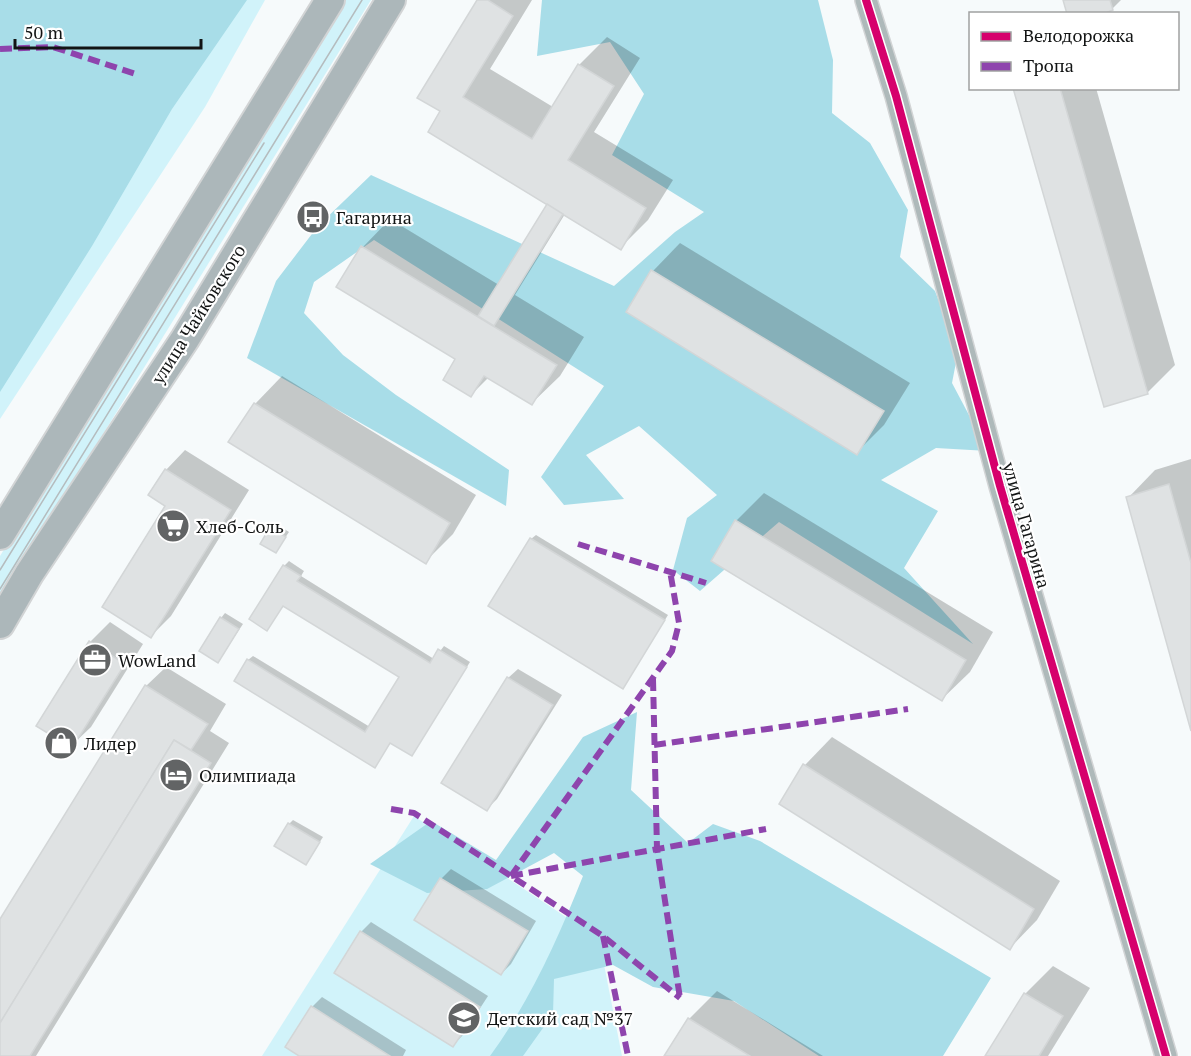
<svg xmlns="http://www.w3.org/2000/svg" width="1191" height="1056" font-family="'PT Serif',serif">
	<rect width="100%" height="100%" fill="#f6fafb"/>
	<g fill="#d1f3fa">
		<polygon points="0,0 265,0 205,107 0,419"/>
		<polygon points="343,0 371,0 0,601 0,556"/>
		<polygon points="414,816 599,939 622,1056 262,1056"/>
	</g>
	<g fill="#a8dde8">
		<polygon points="0,0 247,0 172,109 92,246 0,392"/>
		<polygon points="542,0 818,0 833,60 832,113 870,143 908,210 900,257 935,291 958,352 952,383 988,451 936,448 881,480 938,511 904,568 973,644 779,522 700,591 673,570 687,518 717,495 639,426 586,455 624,499 564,505 541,477 604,386 374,240 314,282 304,313 343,355 396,395 509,470 506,506 247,358 276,281 318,226 371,175 614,286 675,232 704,212 612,155 644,94 610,42 537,56"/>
		<path d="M637,712l-6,78 57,53 25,-19 47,17 231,137 -48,78h-124l-85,-55 -81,-14 -40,-22 -59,14 -1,35 -30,42h-33c40,-55 68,-117 93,-180l-29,-23 -67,36 -60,4 -57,-29 61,-43 65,39 87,-123z"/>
	</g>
	<g fill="#0003">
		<polygon points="479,0 532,0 490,69 553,107 579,65 607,37 640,58 594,132 673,180 648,220 620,248 565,214 515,295 584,337 560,376 532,403 489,377 471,395 457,359 338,287 363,247 390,219 499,285 549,204 442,111"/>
		<polygon points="1065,0 1121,0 1112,9"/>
		<polygon points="1015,88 1096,88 1175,365 1147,393"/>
		<polygon points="680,243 910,383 884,425 856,453 628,311 653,271"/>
		<polygon points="282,376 476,495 453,534 425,562 255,404"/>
		<polygon points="185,450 249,490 171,616 151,636 167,506 166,470"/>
		<polygon points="1191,459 1191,725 1128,498 1155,470"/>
		<polygon points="764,493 993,632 970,672 942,699 736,521"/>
		<polygon points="275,523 289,532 276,551 271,528"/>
		<polygon points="536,535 668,615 623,687 531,539"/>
		<polygon points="289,561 304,571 301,576 434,659 444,646 470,662 412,754 391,742 375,766 248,660 253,656 370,727 401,677 284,605 267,629 284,566"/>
		<polygon points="225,613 243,624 218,661 221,618"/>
		<polygon points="110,622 143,644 91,727 71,746 90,642"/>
		<polygon points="166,667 226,704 210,731 229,743 36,1056 0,1056 0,922 146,686"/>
		<polygon points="518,669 562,695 497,799 487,809 508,678"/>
		<polygon points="832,737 1060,881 1037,920 1010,948 781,804 805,765"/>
		<polygon points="293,820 323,837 306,863 289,824"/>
		<polygon points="451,869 536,921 511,964 501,974 441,879"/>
		<polygon points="371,922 488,996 462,1036 453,1045 361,932"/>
		<polygon points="1053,966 1090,988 1048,1056 987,1056 1025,994"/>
		<polygon points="717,991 823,1056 665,1056 689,1019"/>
		<polygon points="322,997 406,1050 403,1056 302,1056 312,1007"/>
	</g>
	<g fill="#dfe2e3" stroke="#d3d6d7" stroke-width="1.5">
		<polygon points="477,0 488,0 513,16 463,97 532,139 578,64 614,86 568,160 646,208 621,250 428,132 440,111 417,98"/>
		<polygon points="1063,0 1110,0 1113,10 1103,14 1067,14"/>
		<polygon points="1013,88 1060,88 1148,394 1104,407"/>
		<polygon points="547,204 563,214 494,326 478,316"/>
		<polygon points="361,246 557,365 532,405 484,376 471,397 443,380 455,359 336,287"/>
		<polygon points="651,270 884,411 857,455 626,312"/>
		<polygon points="254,403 450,523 426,564 228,442"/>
		<polygon points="165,469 231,510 151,638 102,607 165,506 148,495"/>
		<polygon points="1169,484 1191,563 1191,731 1126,497"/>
		<polygon points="735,520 966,660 942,701 711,561"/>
		<polygon points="270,527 286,537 276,553 260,544"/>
		<polygon points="530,538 665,620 623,689 488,606"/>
		<polygon points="283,565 301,576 297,581 430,663 438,649 467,667 412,756 390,743 375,768 234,681 247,659 365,732 399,677 283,606 267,631 249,619"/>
		<polygon points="220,617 239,629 218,663 199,651"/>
		<polygon points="89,641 125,664 72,748 36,726"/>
		<polygon points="507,677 553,705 487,811 441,783"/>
		<polygon points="145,685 208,724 191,750 174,740 0,1023 0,919"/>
		<polygon points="174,740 211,763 30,1056 0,1056 0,1023"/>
		<polygon points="803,764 1034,909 1010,950 779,804"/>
		<polygon points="288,823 320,842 306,865 274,846"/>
		<polygon points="440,878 528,931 501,975 414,920"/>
		<polygon points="360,931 480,1007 453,1047 334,973"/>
		<polygon points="1024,993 1063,1016 1039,1056 985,1056"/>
		<polygon points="311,1006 390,1056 299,1056 285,1047"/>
		<polygon points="688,1018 750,1056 664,1056"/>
	</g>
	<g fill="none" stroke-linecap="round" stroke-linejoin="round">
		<g stroke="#d2d4d5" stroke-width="24">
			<polyline id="minor" points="866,0 896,96 1000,486 1166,1056"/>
		</g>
		<g stroke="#d2d4d5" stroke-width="32">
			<g id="secondary">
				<polyline points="0,535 330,0"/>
				<polyline points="0,624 29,574 185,339 391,0"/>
			</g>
		</g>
		<use href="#minor" stroke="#aeb9ba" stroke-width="21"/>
		<use href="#secondary" stroke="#acb7ba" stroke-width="28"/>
		<g stroke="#b5bcbe" stroke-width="1.5">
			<polyline points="0,570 264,143"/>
			<polyline points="0,589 362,0"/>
		</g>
		<g stroke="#8e44ad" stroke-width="6" stroke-dasharray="12 6" stroke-linecap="butt">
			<polyline points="0,49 53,47 136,74"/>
			<polyline points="578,544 706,583"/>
			<polyline points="653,679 657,849 680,998"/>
			<polyline points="654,745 908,709"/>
			<polyline points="391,809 414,813 511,876 603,936 680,998"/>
			<polyline points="511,876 672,651 679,623 670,571"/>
			<polyline points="511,876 766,829"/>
			<polyline points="603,936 628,1056"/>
		</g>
		<g stroke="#fff" stroke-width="11">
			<polyline id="cycleway" points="866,0 896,96 1000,486 1166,1056"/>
		</g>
		<use href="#cycleway" stroke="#d6006c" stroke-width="8"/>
	</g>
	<defs>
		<g id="bus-disc" transform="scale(1.725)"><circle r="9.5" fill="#626465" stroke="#fff"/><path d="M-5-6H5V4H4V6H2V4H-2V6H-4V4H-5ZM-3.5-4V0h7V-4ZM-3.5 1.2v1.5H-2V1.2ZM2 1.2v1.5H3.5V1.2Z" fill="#fff"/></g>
		<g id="supermarket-disc" transform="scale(1.725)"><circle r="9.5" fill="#626465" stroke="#fff"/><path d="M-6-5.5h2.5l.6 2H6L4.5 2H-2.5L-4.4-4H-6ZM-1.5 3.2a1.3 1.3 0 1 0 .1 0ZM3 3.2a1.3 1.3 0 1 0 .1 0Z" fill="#fff"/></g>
		<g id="office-disc" transform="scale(1.725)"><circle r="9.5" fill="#626465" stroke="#fff"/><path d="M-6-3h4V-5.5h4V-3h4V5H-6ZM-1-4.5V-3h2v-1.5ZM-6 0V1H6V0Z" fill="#fff"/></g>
		<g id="shop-disc" transform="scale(1.725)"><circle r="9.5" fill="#626465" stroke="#fff"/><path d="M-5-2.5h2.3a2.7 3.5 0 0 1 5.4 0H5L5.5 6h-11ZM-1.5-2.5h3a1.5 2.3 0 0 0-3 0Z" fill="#fff"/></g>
		<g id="hotel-disc" transform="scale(1.725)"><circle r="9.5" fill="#626465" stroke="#fff"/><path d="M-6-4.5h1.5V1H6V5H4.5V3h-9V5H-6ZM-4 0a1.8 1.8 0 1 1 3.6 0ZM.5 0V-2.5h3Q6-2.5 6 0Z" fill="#fff"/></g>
		<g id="school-disc" transform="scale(1.725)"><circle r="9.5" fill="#626465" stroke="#fff"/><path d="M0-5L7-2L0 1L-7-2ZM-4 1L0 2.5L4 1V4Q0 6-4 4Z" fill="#fff"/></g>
	</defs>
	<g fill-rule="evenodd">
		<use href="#bus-disc" x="313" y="217"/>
		<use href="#supermarket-disc" x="173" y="526"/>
		<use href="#office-disc" x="95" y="660"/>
		<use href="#shop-disc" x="61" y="743"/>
		<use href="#hotel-disc" x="176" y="775"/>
		<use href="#school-disc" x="464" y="1018"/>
	</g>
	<g text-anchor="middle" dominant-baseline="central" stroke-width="4.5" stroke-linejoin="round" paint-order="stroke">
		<g font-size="18" fill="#121414" stroke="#fff" text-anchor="start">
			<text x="336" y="217">Гагарина</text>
			<text x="196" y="526">Хлеб-Соль</text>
			<text x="118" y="660">WowLand</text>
			<text x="84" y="743">Лидер</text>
			<text x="199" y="775">Олимпиада</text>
			<text x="487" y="1018">Детский сад №37</text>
		</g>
		<g font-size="18" fill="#121414" stroke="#fff">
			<text transform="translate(198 314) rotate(-58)">улица Чайковского</text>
			<text transform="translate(1027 525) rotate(74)">улица Гагарина</text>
		</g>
	</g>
	<rect x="969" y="12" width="210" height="78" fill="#ffffff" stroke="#a0a1a1" stroke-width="1.5"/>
	<rect x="981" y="32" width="30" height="9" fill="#d6006c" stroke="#a0a1a1" stroke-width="1.5"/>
	<text x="1023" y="42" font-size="18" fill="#121414">Велодорожка</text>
	<rect x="981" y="62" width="30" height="9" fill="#8e44ad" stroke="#a0a1a1" stroke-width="1.5"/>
	<text x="1023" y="72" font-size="18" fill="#121414">Тропа</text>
	<path d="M15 39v9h186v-9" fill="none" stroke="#121414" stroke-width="3"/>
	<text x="24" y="39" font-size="18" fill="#121414" stroke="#ffffff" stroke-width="4.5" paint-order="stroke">50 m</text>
</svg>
